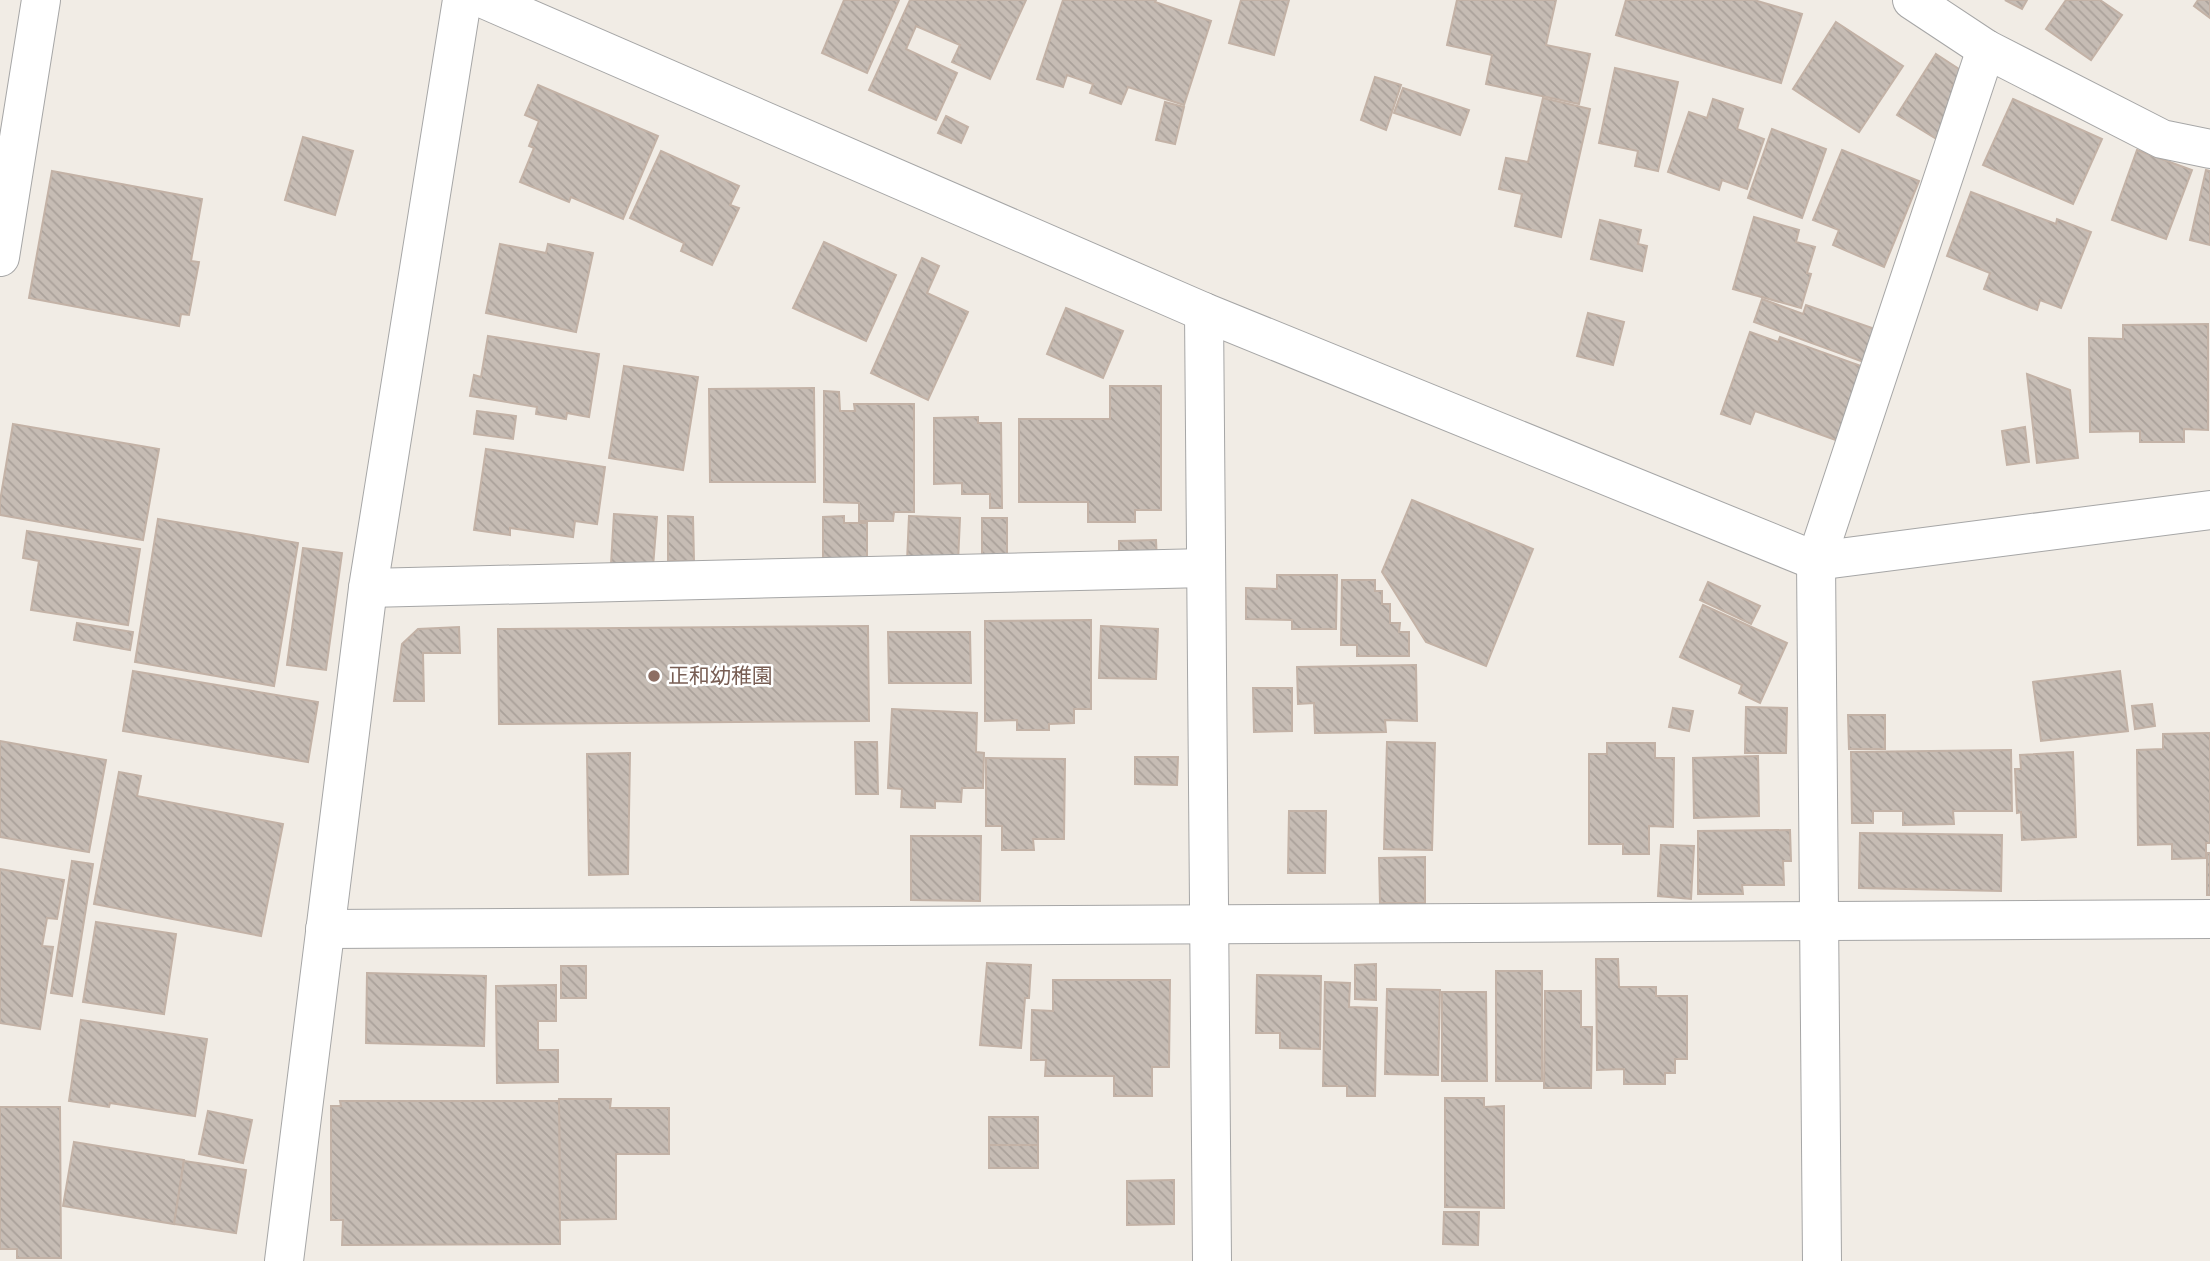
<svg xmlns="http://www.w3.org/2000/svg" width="2210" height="1261" font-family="Roboto,'Noto Sans JP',sans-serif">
	<defs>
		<pattern id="building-back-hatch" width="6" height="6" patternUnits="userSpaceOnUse" patternTransform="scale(1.75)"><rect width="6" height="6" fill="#c6bcb4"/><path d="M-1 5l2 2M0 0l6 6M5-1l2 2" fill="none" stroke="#aaa19a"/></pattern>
	</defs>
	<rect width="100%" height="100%" fill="#f1ece5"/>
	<g fill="url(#building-back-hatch)" stroke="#c3b2a6" stroke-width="2">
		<polygon points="844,0 899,0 867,73 822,53"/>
		<polygon points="910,0 1026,0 990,79 952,62 960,45 916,26 906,49 957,73 936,120 869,90"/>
		<polygon points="1063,0 1156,0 1155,2 1211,21 1184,105 1128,87 1121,104 1090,93 1093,84 1067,75 1063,87 1037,79"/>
		<polygon points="1241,0 1289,0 1274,55 1229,43"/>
		<polygon points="1457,0 1556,0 1546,45 1590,54 1579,104 1486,84 1492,55 1447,45"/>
		<polygon points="1626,0 1754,0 1802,14 1781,83 1616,35"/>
		<polygon points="2005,0 2027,0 2022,9"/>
		<polygon points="2066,0 2100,0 2122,15 2091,60 2046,29"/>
		<polygon points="2198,0 2210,0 2210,18 2194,6"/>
		<polygon points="1836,22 1903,66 1859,132 1793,89"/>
		<polygon points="1936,54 1962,71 1952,87 1966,95 1938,140 1897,115"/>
		<polygon points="1615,68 1678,82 1658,171 1635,166 1638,151 1599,143"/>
		<polygon points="1375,77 1401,85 1386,130 1361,120"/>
		<polygon points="538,85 658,136 623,219 571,197 569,202 520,182 534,148 529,146 539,121 525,115"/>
		<polygon points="1403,88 1469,110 1460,135 1394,113"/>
		<polygon points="1543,98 1590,109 1561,237 1515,226 1522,194 1499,189 1506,158 1528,162"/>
		<polygon points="1713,99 1743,109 1737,129 1764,139 1747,189 1722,180 1719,190 1668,172 1689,112 1707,118"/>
		<polygon points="2013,99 2102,139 2073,204 1983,165"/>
		<polygon points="1165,102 1184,107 1175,144 1156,140"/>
		<polygon points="946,116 968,127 961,143 938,133"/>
		<polygon points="1772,129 1826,149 1802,218 1748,198"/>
		<polygon points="303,137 353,151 335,215 285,200"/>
		<polygon points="1842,150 1919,181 1884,267 1833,245 1839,230 1813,220"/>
		<polygon points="2137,150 2192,170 2166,239 2112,220"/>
		<polygon points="661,151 739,186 730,205 739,208 712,265 681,251 684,243 630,218"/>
		<polygon points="2206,170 2210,171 2210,245 2190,240"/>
		<polygon points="52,171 202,199 191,261 199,262 189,315 181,314 179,326 29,298"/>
		<polygon points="1971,192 2056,224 2057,219 2091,232 2061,308 2040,300 2037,310 1984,289 1990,273 1947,256"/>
		<polygon points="1754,217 1799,230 1796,242 1815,247 1807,273 1811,274 1801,308 1733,289"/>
		<polygon points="1600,220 1641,230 1638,244 1647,246 1642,271 1591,259"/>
		<polygon points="824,242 896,275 866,341 793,308"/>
		<polygon points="500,244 546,253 548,244 593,253 576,332 486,313"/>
		<polygon points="922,258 939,266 927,293 968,312 928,400 871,373"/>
		<polygon points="1762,299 1803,314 1806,305 1881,331 1869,364 1754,322"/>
		<polygon points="1066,308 1123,331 1103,378 1047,354"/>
		<polygon points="1588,313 1624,322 1613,365 1577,356"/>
		<polygon points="2208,324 2208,430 2184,429 2184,442 2140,442 2140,431 2090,432 2089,338 2123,339 2123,325"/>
		<polygon points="1750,332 1778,342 1780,337 1864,367 1841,442 1755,411 1750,424 1721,414"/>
		<polygon points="488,336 599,354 589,417 567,413 566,419 536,414 537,407 470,396 474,375 481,377"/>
		<polygon points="624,366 698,377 683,470 609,458"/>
		<polygon points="2027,374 2070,390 2078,458 2037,463"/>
		<polygon points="1110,386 1161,386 1161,510 1135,510 1135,522 1088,522 1088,502 1019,502 1019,419 1110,419"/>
		<polygon points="814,388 815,482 710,482 709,389"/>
		<polygon points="824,391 839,392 840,411 855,411 854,404 914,404 914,512 894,512 893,521 859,521 859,503 824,502"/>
		<polygon points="477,411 516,416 513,439 474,434"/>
		<polygon points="978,417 978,423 1001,423 1002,508 990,508 990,494 962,494 962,483 934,484 934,418"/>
		<polygon points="13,424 159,449 143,540 0,515 0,501"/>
		<polygon points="2025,427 2029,462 2007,465 2002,431"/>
		<polygon points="486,449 605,467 597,524 575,521 573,537 510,528 510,535 474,530"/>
		<polygon points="1412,500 1533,549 1486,666 1426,642 1382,572"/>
		<polygon points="614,514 657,517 653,567 611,564"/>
		<polygon points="668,516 693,517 694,561 668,561"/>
		<polygon points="844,516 844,523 867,523 867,566 823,566 823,517"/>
		<polygon points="909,516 960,518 958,563 907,561"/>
		<rect x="982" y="518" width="25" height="43"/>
		<polygon points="158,519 298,543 274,686 135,662"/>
		<polygon points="27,531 140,549 128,625 31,610 39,561 23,558"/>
		<polygon points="1156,540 1157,561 1119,561 1119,541"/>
		<polygon points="303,548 342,553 326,670 287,665"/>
		<polygon points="1277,575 1337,575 1336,629 1292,629 1292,620 1246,619 1246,588 1277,589"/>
		<polygon points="1342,580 1375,580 1375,591 1382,591 1382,604 1390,604 1390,623 1400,623 1399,632 1409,632 1409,656 1357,656 1357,645 1341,645"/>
		<polygon points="1708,582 1760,606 1751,624 1700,600"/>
		<polygon points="1703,605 1787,643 1760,703 1739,693 1742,685 1680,657"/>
		<polygon points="1091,620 1091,709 1074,709 1074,723 1049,724 1049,730 1017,730 1017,720 985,721 985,621"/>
		<polygon points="77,623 133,632 130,650 74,640"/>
		<polygon points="868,626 869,721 499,724 498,629"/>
		<polygon points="1101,626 1158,629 1156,679 1099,678"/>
		<polygon points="459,627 460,653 423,653 424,701 394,701 402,644 418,629"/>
		<polygon points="888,632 970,632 971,683 889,683"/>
		<polygon points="1416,665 1417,721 1385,720 1386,732 1315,733 1314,703 1298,704 1297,667"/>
		<polygon points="133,671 318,702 308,762 123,731"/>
		<polygon points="2120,671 2128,731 2041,741 2033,682"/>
		<polygon points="1253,688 1292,688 1292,731 1254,732"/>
		<polygon points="2152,704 2155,726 2135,729 2132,706"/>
		<polygon points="1746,707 1787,708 1786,753 1745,753"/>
		<polygon points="1673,708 1693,711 1689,731 1669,727"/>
		<polygon points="892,709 977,713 976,752 984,753 983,788 962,788 961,802 935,801 935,808 901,807 902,789 888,788"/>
		<polygon points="1848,715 1885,715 1885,749 1849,749"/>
		<polygon points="2210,733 2210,843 2206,843 2206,858 2172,859 2172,844 2138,845 2137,750 2163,749 2163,734"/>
		<polygon points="0,741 106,760 89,852 0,837"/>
		<polygon points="855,742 877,742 878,794 856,794"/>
		<polygon points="1387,742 1435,743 1432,850 1384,849"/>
		<polygon points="1607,743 1655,743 1655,758 1674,758 1673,827 1649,826 1649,854 1623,854 1623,844 1589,844 1589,754 1607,754"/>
		<polygon points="2011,750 2012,811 1953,811 1954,824 1903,825 1903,811 1873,811 1873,823 1852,823 1851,752"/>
		<polygon points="2073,752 2076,837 2022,840 2021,812 2017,813 2015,769 2021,769 2020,755"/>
		<polygon points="630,753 628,874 589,875 587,754"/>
		<polygon points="1758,756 1759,816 1694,818 1693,758"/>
		<polygon points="1135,757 1178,757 1177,785 1135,784"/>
		<polygon points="986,758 1065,759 1064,839 1033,839 1034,850 1002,850 1002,826 986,826"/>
		<polygon points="119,772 141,776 137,796 283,824 261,936 94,904"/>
		<polygon points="1289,811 1326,811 1325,873 1288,873"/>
		<polygon points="1790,830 1791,861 1783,861 1784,885 1742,885 1743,894 1698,894 1698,831"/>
		<polygon points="1860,833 2002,835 2001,891 1859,888"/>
		<polygon points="911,836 981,836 980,901 911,900"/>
		<polygon points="1661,845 1694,846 1691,899 1658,896"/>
		<rect x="2207" y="853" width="3" height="42"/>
		<polygon points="1425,857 1425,903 1380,903 1379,858"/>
		<polygon points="72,861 93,864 72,996 51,993"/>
		<polygon points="0,869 64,880 57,919 47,918 42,946 53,947 40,1029 0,1023"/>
		<polygon points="96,922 176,934 164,1014 83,1002"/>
		<polygon points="1596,959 1618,959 1619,987 1656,987 1656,996 1687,996 1687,1059 1675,1059 1675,1073 1665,1073 1665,1084 1624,1084 1624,1069 1597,1070"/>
		<polygon points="987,963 1031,965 1029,998 1025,998 1021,1048 980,1045"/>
		<polygon points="1376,964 1376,1000 1355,999 1355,965"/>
		<rect x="561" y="966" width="25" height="32"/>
		<rect x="1496" y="971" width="46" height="110"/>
		<polygon points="367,973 486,976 484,1046 366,1043"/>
		<polygon points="1257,975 1321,976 1320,1049 1280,1048 1280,1033 1256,1033"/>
		<polygon points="1053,980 1170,980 1169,1067 1152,1067 1152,1096 1114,1096 1114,1076 1045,1076 1046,1060 1031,1060 1032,1010 1053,1011"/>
		<polygon points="1325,982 1350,983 1349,1007 1377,1008 1375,1096 1347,1096 1347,1086 1323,1086"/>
		<polygon points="556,985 556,1021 538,1021 538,1050 558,1050 558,1082 497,1083 496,986"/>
		<polygon points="1387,989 1440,990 1438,1075 1385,1074"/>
		<polygon points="1545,991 1581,991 1581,1027 1592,1027 1591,1088 1544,1088"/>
		<polygon points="1442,992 1486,992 1487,1081 1442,1081"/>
		<polygon points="81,1020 207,1039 195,1116 110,1103 109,1107 69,1101"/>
		<polygon points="1445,1098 1484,1098 1484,1107 1504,1106 1504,1208 1445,1207"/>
		<polygon points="559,1099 611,1099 610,1108 669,1108 669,1154 616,1154 616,1219 560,1220"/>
		<polygon points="340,1101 559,1101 560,1244 342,1245 343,1220 331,1220 331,1106 341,1106"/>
		<polygon points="0,1107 60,1107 61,1258 17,1258 17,1249 0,1249"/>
		<polygon points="208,1111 252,1120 243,1163 199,1154"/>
		<rect x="989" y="1117" width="49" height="28"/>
		<polygon points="74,1142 184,1160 174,1224 63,1206"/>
		<rect x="989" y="1145" width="49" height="23"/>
		<polygon points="184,1161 246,1170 236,1233 174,1224"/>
		<polygon points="1174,1180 1174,1224 1127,1225 1127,1181"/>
		<polygon points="1444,1212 1479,1212 1478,1245 1443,1244"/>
	</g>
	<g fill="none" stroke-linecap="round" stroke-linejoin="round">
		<g stroke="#a6a6a6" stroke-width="40">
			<g id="minor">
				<polyline points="486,0 1204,312 1816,561 2210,510"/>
				<polyline points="1912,0 1986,49 2162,139 2210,149"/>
				<polyline points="0,257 41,0"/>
				<polyline points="1204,312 1212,1261"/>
				<polyline points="368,588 1206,568"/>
				<polyline points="325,929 2210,919"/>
				<polyline points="284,1261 368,588 462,0"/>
				<polyline points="1822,1261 1816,561 1986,49"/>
			</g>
		</g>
		<use href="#minor" stroke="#fff" stroke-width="38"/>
	</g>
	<circle fill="#8d6e63" stroke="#fff" stroke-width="2.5" cx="654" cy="676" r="7"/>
	<g text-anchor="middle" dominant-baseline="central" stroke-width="5" stroke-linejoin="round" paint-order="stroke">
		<g font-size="21" fill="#785e54" stroke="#fff" text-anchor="start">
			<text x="668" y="676">正和幼稚園</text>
		</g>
	</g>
</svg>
